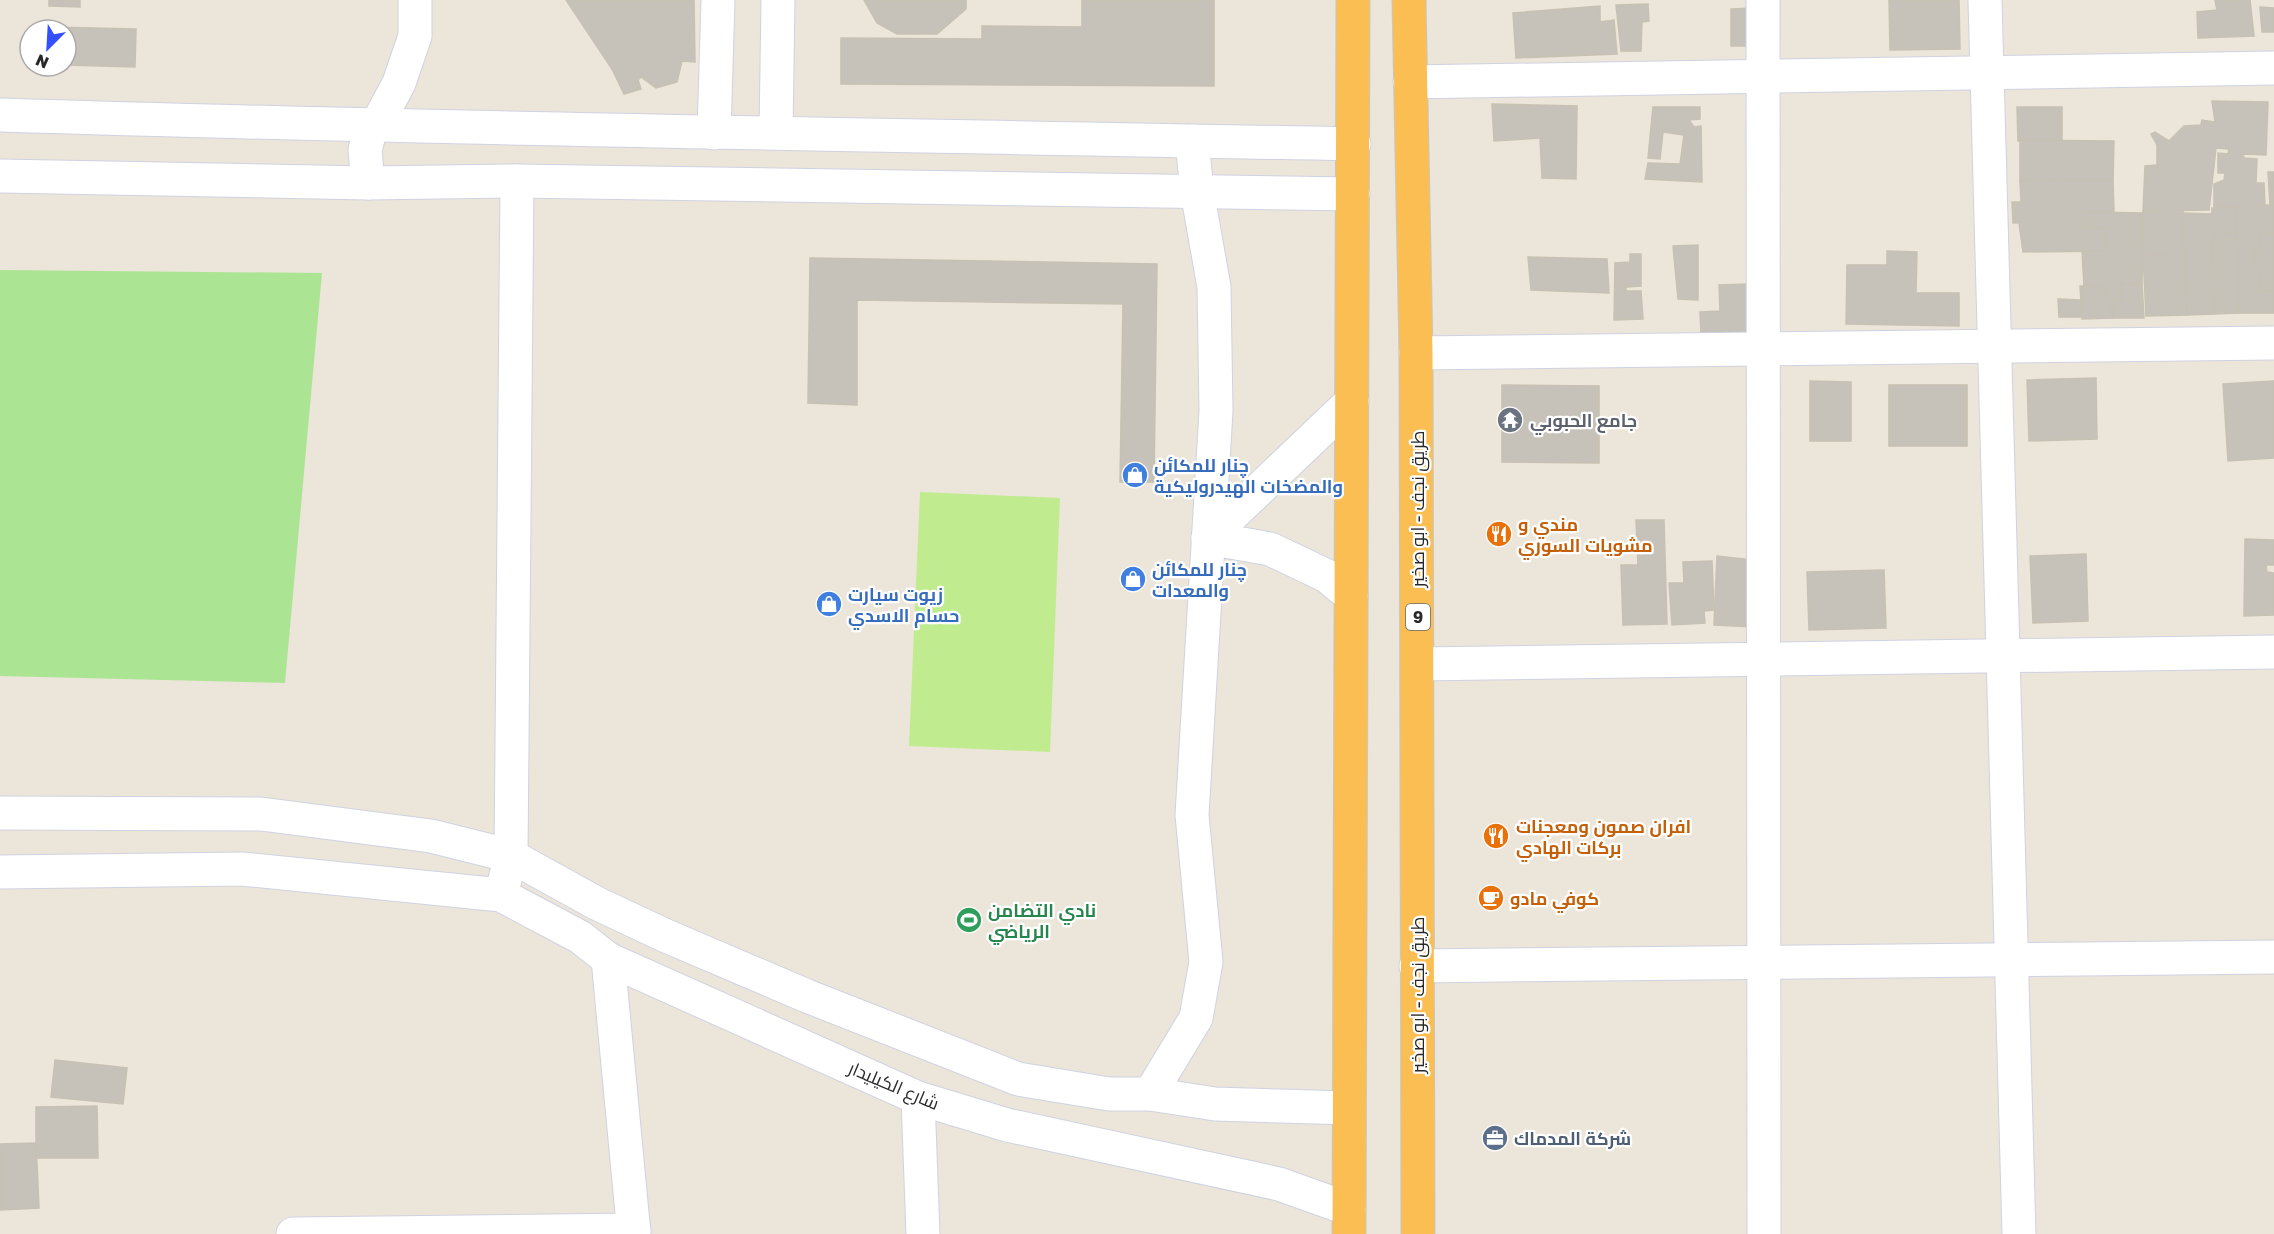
<svg xmlns="http://www.w3.org/2000/svg" width="2274" height="1234" font-family="'Golos Text',Cairo,sans-serif">
	<rect width="100%" height="100%" fill="#ece5d9"/>
	<polygon fill="#abe593" points="0,270 322,273 285,683 0,676"/>
	<polygon fill="#c0ec8f" points="920,492 1060,498 1050,752 909,746"/>
	<g fill="#c7c2b9" stroke="#c7c1b3" stroke-width="1.5">
		<polygon points="49,0 80,0 80,7 49,6"/>
		<polygon points="566,0 694,0 695,62 682,61 677,82 656,88 641,77 638,80 641,89 624,94 612,69"/>
		<polygon points="864,0 966,0 966,9 937,34 897,34 877,23"/>
		<polygon points="1082,0 1214,0 1214,86 841,84 841,38 982,39 982,26 1082,27"/>
		<polygon points="1889,0 1959,0 1960,49 1890,50"/>
		<polygon points="2215,0 2250,0 2254,36 2198,38 2197,12 2217,10"/>
		<polygon points="1648,4 1649,21 1642,22 1641,51 1621,51 1616,5"/>
		<polygon points="1600,6 1600,22 1614,20 1617,54 1516,58 1513,13"/>
		<polygon points="2260,7 2274,8 2274,32 2262,32"/>
		<polygon points="1753,8 1753,46 1731,46 1731,9"/>
		<polygon points="48,27 136,29 135,67 66,65 66,30 48,30"/>
		<polygon points="2212,101 2268,102 2266,155 2243,154 2244,158 2257,159 2256,183 2264,183 2265,207 2214,207 2214,184 2224,180 2225,173 2218,173 2218,153 2228,154 2229,149 2216,148 2209,210 2143,211 2145,166 2157,165 2157,145 2151,134 2155,132 2169,141 2184,126 2201,125 2202,120 2215,122"/>
		<polygon points="1492,104 1577,106 1576,179 1542,178 1540,138 1494,141"/>
		<polygon points="1653,107 1700,107 1700,119 1689,120 1694,127 1701,126 1702,182 1645,179 1648,163 1680,164 1684,135 1663,132 1660,159 1648,158"/>
		<polygon points="2017,107 2062,107 2062,140 2018,141"/>
		<polygon points="2020,140 2114,141 2113,180 2020,181"/>
		<polygon points="2268,172 2274,172 2274,206 2270,205"/>
		<polygon points="2113,180 2114,212 2086,212 2085,227 2104,228 2105,251 2023,252 2019,223 2013,223 2012,202 2021,202 2020,181"/>
		<polygon points="2270,205 2274,207 2274,233 2260,234 2260,250 2255,250 2256,269 2260,268 2261,291 2274,291 2274,313 2239,313 2237,207"/>
		<polygon points="2237,207 2237,233 2213,234 2214,314 2187,315 2182,213 2212,214 2212,208"/>
		<polygon points="2183,210 2184,253 2143,255 2143,211"/>
		<polygon points="2086,212 2143,213 2142,284 2121,284 2121,276 2133,268 2134,243 2105,242 2104,228 2085,227"/>
		<polygon points="2237,233 2239,313 2214,314 2213,234"/>
		<polygon points="2274,233 2274,291 2261,291 2260,268 2256,269 2255,250 2260,250 2260,234"/>
		<polygon points="2105,242 2134,243 2133,268 2121,276 2121,300 2107,301 2105,286 2084,286 2082,251 2105,251"/>
		<polygon points="1698,245 1698,300 1678,299 1673,246"/>
		<polygon points="1887,251 1917,252 1916,293 1959,293 1959,326 1846,324 1847,265 1887,265"/>
		<polygon points="2184,253 2187,315 2146,316 2143,255"/>
		<polygon points="1630,254 1641,254 1641,286 1626,287 1626,291 1641,291 1643,319 1614,320 1615,263 1630,262"/>
		<polygon points="1528,257 1607,259 1609,293 1531,290"/>
		<polygon points="810,258 1157,264 1154,482 1120,482 1123,304 857,300 857,405 808,403"/>
		<polygon points="1749,284 1751,332 1701,333 1700,312 1720,311 1719,285"/>
		<polygon points="2121,284 2142,284 2144,318 2112,318 2112,301 2121,300"/>
		<polygon points="2080,286 2105,286 2107,301 2112,301 2112,318 2082,319"/>
		<polygon points="2058,299 2081,300 2081,317 2059,317"/>
		<polygon points="2096,378 2097,439 2029,441 2027,380"/>
		<polygon points="1810,381 1851,382 1851,441 1810,441"/>
		<polygon points="2274,381 2274,458 2228,461 2223,384"/>
		<polygon points="1502,385 1599,386 1599,463 1502,462"/>
		<rect x="1889" y="385" width="78" height="61"/>
		<polygon points="1636,520 1664,520 1667,624 1623,625 1621,565 1638,565"/>
		<polygon points="2245,539 2274,540 2274,565 2266,565 2267,572 2274,573 2274,615 2244,616"/>
		<polygon points="2086,554 2088,621 2033,623 2030,556"/>
		<polygon points="1717,556 1752,560 1753,627 1714,625"/>
		<polygon points="1712,561 1714,610 1704,611 1705,623 1672,625 1669,583 1684,583 1683,562"/>
		<polygon points="1884,570 1886,628 1809,630 1807,572"/>
		<polygon points="55,1060 127,1068 123,1104 51,1097"/>
		<polygon points="97,1106 98,1158 36,1158 36,1107"/>
		<polygon points="36,1143 39,1208 0,1210 0,1144"/>
	</g>
	<g fill="none" stroke-linecap="round" stroke-linejoin="round">
		<g stroke="#cfd2e2" stroke-width="35">
			<g id="minor">
				<polyline points="1763,0 1764,1234"/>
				<polyline points="1985,0 2019,1234"/>
				<polyline points="1410,82 2274,68"/>
				<path d="M0,115c451,14 903,20 1354,29"/>
				<polyline points="776,132 778,0"/>
				<polyline points="714,133 718,0"/>
				<polyline points="0,176 368,183 517,181 1353,194"/>
				<polyline points="368,183 365,150 370,131 376,126 399,83 415,36 415,0"/>
				<polyline points="1416,353 2274,343"/>
				<polyline points="1208,538 1352,401"/>
				<polyline points="1208,538 1270,549 1327,576 1351,596"/>
				<polyline points="1418,664 2274,652"/>
				<polyline points="501,895 511,856 517,181"/>
				<polyline points="608,959 634,1234"/>
				<polyline points="1416,966 2274,957"/>
				<polyline points="1150,1094 1196,1018 1206,962 1192,815 1216,411 1214,287 1197,191 1192,141"/>
				<polyline points="918,1098 923,1234"/>
				<polyline points="293,1234 634,1230"/>
			</g>
		</g>
		<g stroke="#cfd2e2" stroke-width="35">
			<g id="secondary">
				<polyline points="0,813 261,814 431,836 511,856 596,903 664,935 807,996 1018,1079 1109,1094 1150,1094 1215,1104 1349,1108"/>
				<polyline points="0,872 242,869 501,895 580,937 608,959 918,1098 1007,1125 1279,1184 1349,1209"/>
			</g>
		</g>
		<g stroke="#c7c7c7" stroke-width="35">
			<g id="trunk">
				<polyline points="1409,0 1416,353 1418,1234"/>
				<polyline points="1349,1234 1353,0"/>
			</g>
		</g>
		<use href="#minor" stroke="#fff" stroke-width="33"/>
		<use href="#secondary" stroke="#fff" stroke-width="33"/>
		<use href="#trunk" stroke="#fabe53" stroke-width="33"/>
	</g>
	<defs>
		<g id="temple-disc" transform="scale(1.35)"><circle r="9.5" fill="#6b7280" stroke="#fff"/><path d="M0-6L5-2H3V0L6.5 2.5H4V6H1.5V3h-3V6H-4V2.5H-6.5L-3 0V-2H-5Z" fill="#fff"/></g>
		<g id="shop-disc" transform="scale(1.35)"><circle r="9.5" fill="#3f7fe0" stroke="#fff"/><path d="M-5-2.5h2.3a2.7 3.5 0 0 1 5.4 0H5L5.5 6h-11ZM-1.5-2.5h3a1.5 2.3 0 0 0-3 0Z" fill="#fff"/></g>
		<g id="restaurant-disc" transform="scale(1.35)"><circle r="9.5" fill="#e8710a" stroke="#fff"/><path d="M-5-6h1v4h1v-4h1v4h1v-4h1v5L-1.5 .5V6h-2V.5L-5-1ZM5-6V6H3V1.5H1.5Q1.5-4 5-6Z" fill="#fff"/></g>
		<g id="cafe-disc" transform="scale(1.35)"><circle r="9.5" fill="#e8710a" stroke="#fff"/><path d="M-5.5-4.5H6V0H3Q3 3.5 0 3.5H-2.5Q-5.5 3.5-5.5 0ZM3-3.2v2h1.7v-2ZM-6 4.5H4V6H-6Z" fill="#fff"/></g>
		<g id="stadium-disc" transform="scale(1.35)"><circle r="9.5" fill="#2e9e5b" stroke="#fff"/><path d="M0-5a6.5 5 0 1 0 0 10a6.5 5 0 1 0 0-10ZM-3.5-1.8h7v3.6h-7Z" fill="#fff"/></g>
		<g id="office-disc" transform="scale(1.35)"><circle r="9.5" fill="#5c6f8a" stroke="#fff"/><path d="M-6-3h4V-5.5h4V-3h4V5H-6ZM-1-4.5V-3h2v-1.5ZM-6 0V1H6V0Z" fill="#fff"/></g>
	</defs>
	<g fill-rule="evenodd">
		<use href="#temple-disc" x="1510" y="420"/>
		<use href="#shop-disc" x="1135" y="475"/>
		<use href="#restaurant-disc" x="1499" y="534"/>
		<use href="#shop-disc" x="1133" y="579"/>
		<use href="#shop-disc" x="829" y="604"/>
		<use href="#restaurant-disc" x="1496" y="836"/>
		<use href="#cafe-disc" x="1491" y="898"/>
		<use href="#stadium-disc" x="969" y="920"/>
		<use href="#office-disc" x="1495" y="1138"/>
	</g>
	<g text-anchor="middle" dominant-baseline="central" stroke-width="4.5" stroke-linejoin="round" paint-order="stroke">
		<rect fill="#fff" stroke="#696969" stroke-width="1.5" x="1406" y="604" width="24" height="26" rx="4.5"/>
		<g font-size="16" font-weight="bold" fill="#292929">
			<text x="1418" y="617">9</text>
		</g>
		<g font-size="18" font-weight="bold" fill="#5b616d" stroke="#fff" text-anchor="start">
			<text x="1530" y="420">جامع الحبوبي</text>
		</g>
		<g font-size="18" font-weight="bold" fill="#366cbe" stroke="#fff" text-anchor="start">
			<text x="1154" y="465">چنار للمكائن<tspan x="1154" dy="21">والمضخات الهيدروليكية</tspan></text>
			<text x="1152" y="569">چنار للمكائن<tspan x="1152" dy="21">والمعدات</tspan></text>
			<text x="848" y="594">زيوت سيارت<tspan x="848" dy="21">حسام الاسدي</tspan></text>
		</g>
		<g font-size="18" fill="#292929" stroke="#fff">
			<text transform="translate(1417 509) rotate(-90)">طريق نجف - ابو صخير</text>
			<text transform="translate(1417 995) rotate(-90)">طريق نجف - ابو صخير</text>
			<text transform="translate(894 1085) rotate(23)">شارع الكيليدار</text>
		</g>
		<g font-size="18" font-weight="bold" fill="#c56008" stroke="#fff" text-anchor="start">
			<text x="1518" y="524">مندي و<tspan x="1518" dy="21">مشويات السوري</tspan></text>
			<text x="1516" y="826">افران صمون ومعجنات<tspan x="1516" dy="21">بركات الهادي</tspan></text>
			<text x="1510" y="898">كوفي مادو</text>
		</g>
		<g font-size="18" font-weight="bold" fill="#27864d" stroke="#fff" text-anchor="start">
			<text x="988" y="910">نادي التضامن<tspan x="988" dy="21">الرياضي</tspan></text>
		</g>
		<g font-size="18" font-weight="bold" fill="#4e5e75" stroke="#fff" text-anchor="start">
			<text x="1514" y="1138">شركة المدماك</text>
		</g>
	</g>
	<g transform="translate(48 48) rotate(204)"><circle r="28" fill="#ffffff" stroke="#a9a9a9" stroke-width="1.5"/>
	<path d="M0-4.5L10 22L0 15L-10 22Z" fill="#334fff"/>
	<text y="-9" font-size="16" font-weight="bold" text-anchor="middle" fill="#292929">N</text>
	</g>
</svg>
